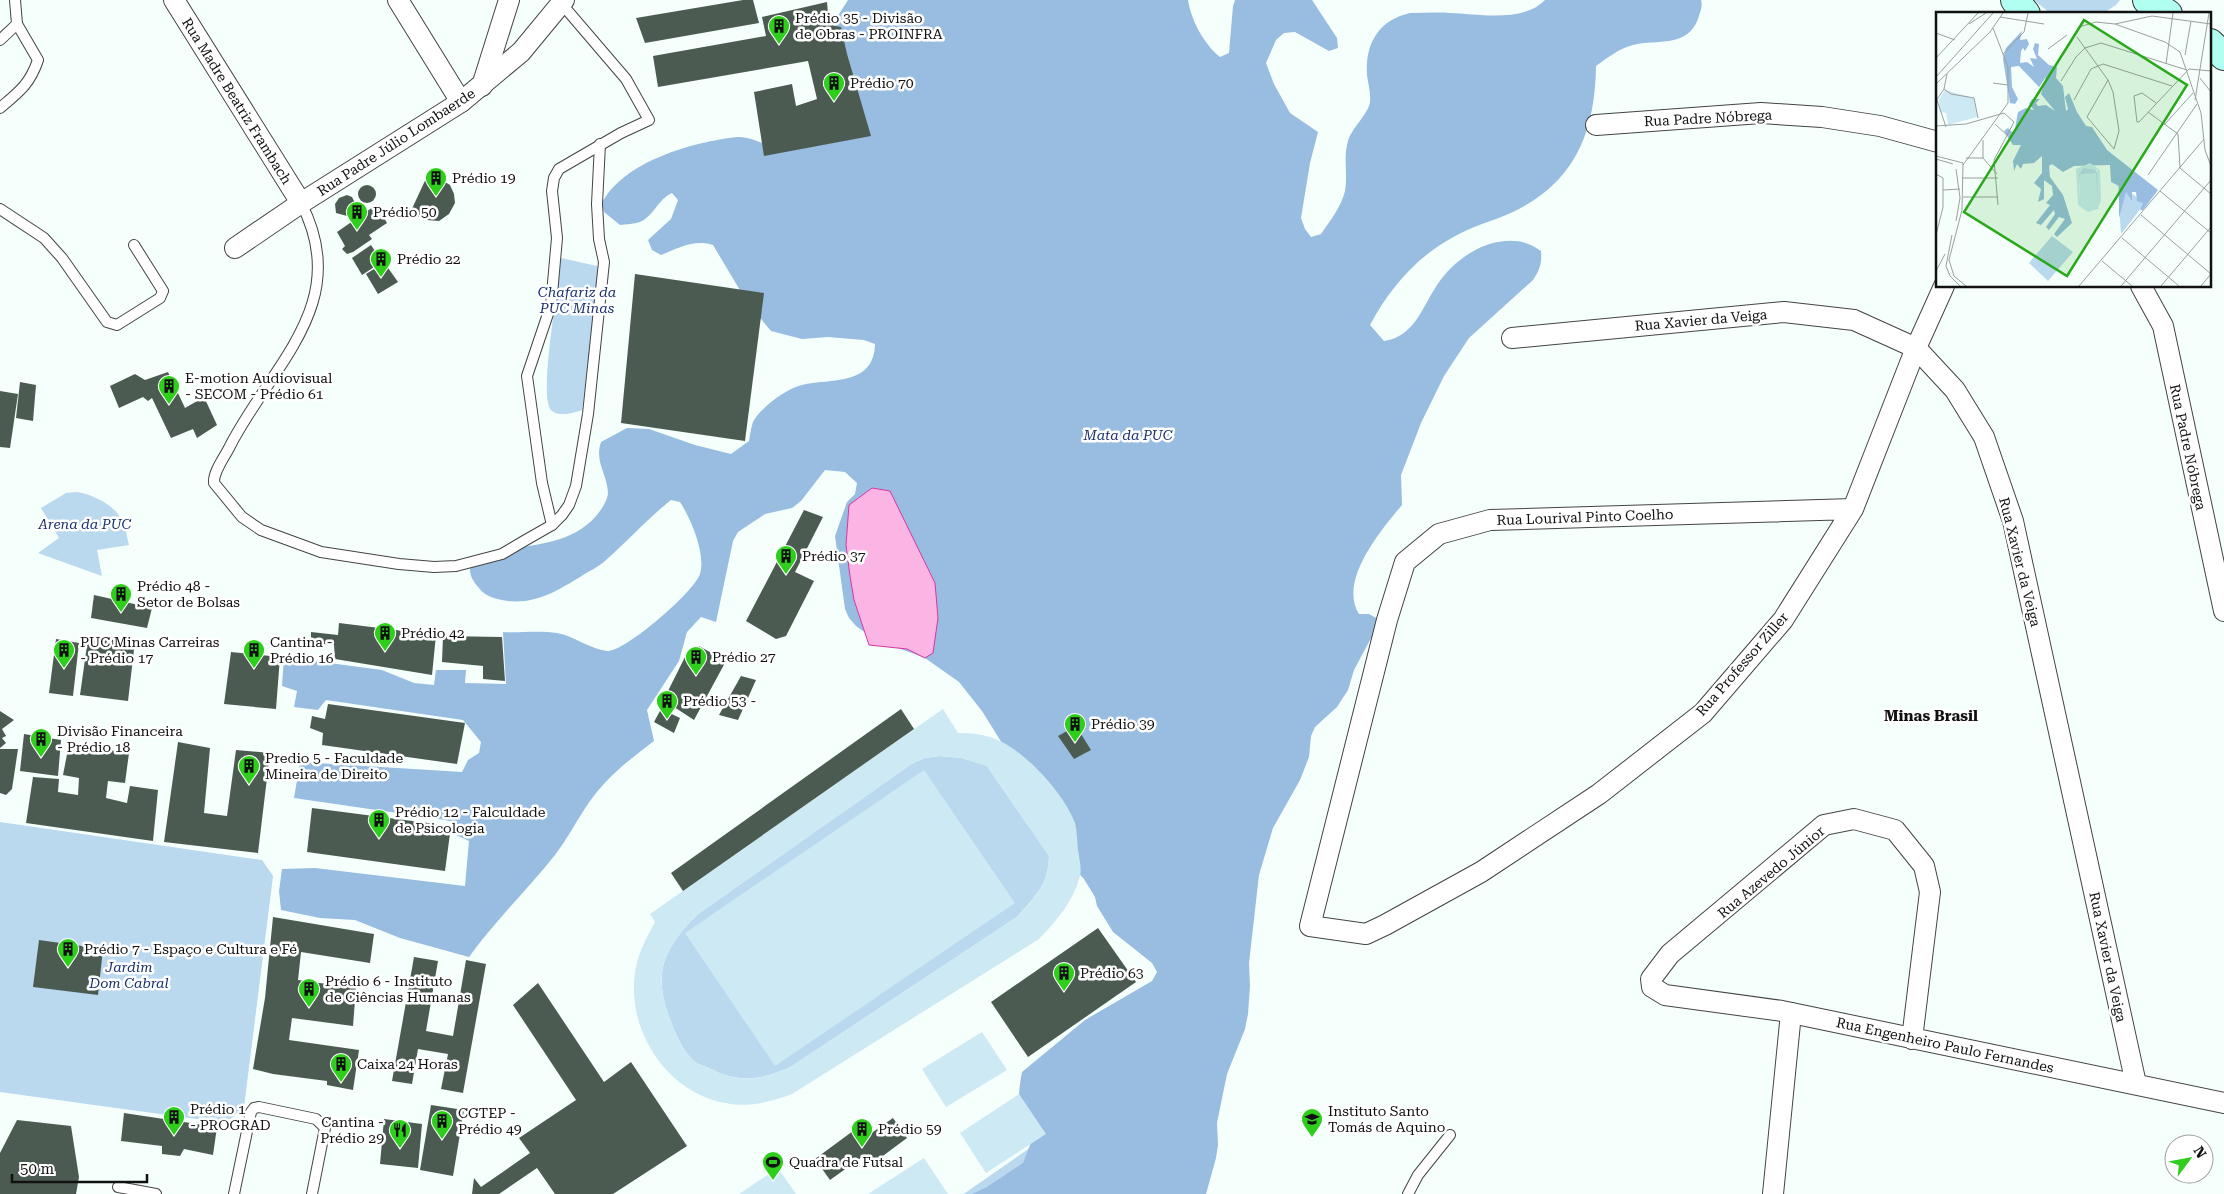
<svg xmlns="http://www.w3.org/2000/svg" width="2224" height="1194" font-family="'Roboto Serif',serif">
	<rect width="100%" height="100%" fill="#f5fffc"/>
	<g fill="#bad8ee">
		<polygon points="2034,0 2120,0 2116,5 2102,14 2051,14"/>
		<path d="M561,258l36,8 2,12 -17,132c-9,3 -22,7 -30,1 -15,-12 8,-129 9,-153z"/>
		<path d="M77,492c17,3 38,13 46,30 3,6 4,16 6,23l-32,5 5,26 -64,-23 21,-15 -18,-30 25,-15z"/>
		<path d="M939,756l23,2 25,8 62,90c-1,30 -13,39 -32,61l-225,149c-30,14 -53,18 -83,2 -4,-2 -10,-3 -14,-6 -12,-10 -20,-29 -25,-43 -7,-18 -12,-40 -5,-59 7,-19 19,-32 33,-46l215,-151 12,-5z"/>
		<polygon points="0,822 262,860 273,876 244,1107 230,1119 218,1122 0,1092"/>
		<polygon points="1037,1143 1004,1194 963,1194 965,1193"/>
	</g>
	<path fill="#98bde0" d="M848,0h340c3,20 16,44 32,57l9,-4 4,-47 2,-6h77l25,38 1,10 -9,3 -34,-19 -11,1 -8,7 -10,23 8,21 16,29 28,19 -8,31 -9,55 4,11 6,8 10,-3c9,-13 20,-27 24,-43 3,-17 -2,-33 3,-50 3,-12 21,-28 22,-39 1,-9 -2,-19 -3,-27 -2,-32 12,-55 43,-62 13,0 27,-1 40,0 28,1 73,10 95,-13h156c2,7 -1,12 -3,19 -11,29 -41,20 -65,26 -13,3 -26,13 -37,21 -1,62 -18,112 -77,143 -19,10 -41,15 -60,25 -40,20 -68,52 -89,91l14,16c30,-4 38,-33 53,-56 13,-20 37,-39 61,-43 16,-3 29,-1 43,9 1,12 -1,19 -8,29l-64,58 -25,38 -23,47 -20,52 1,30c-21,25 -64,76 -43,109h10l9,5 -2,10 -22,41 -6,20 -11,17 -22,20 -4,9 -2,21 -9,23 -27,48 -14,47 -10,88 1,23 -2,28 -3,15 -18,45 -10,49 1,22 -2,13 -10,36h-234l15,-7 36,-24 9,-23c-13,-28 -16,-36 -10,-68l63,-52 67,-39 5,-9 -5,-9 -39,-31 -16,-26 -2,-9 -11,-18 -14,-15 -30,-60 -58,-93 -23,-29 -34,-24 -51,-19 -18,-13 -7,-8 -4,-9 -10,-73 12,-34 8,-8 2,-11 -12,-11 -20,-2 -24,31 -9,7 -27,6 -27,18 -5,9 -17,81 -15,-5 -14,15 -8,29 -32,49 7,31c-24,18 -46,35 -64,60 -12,17 -22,37 -35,54 -28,35 -60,66 -86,102l-69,-19 -45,-18 -35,-2 -39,-8 -2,-19 3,-22 33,-1 150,18 4,-45 -13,-6 1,-12 -12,-3 -151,-22 6,-36 162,10 6,-12 11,-7 2,-11 -18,-22 -137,-20 -8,10 -24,-3 3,-16 -15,-5 2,-29 98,13 32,13 20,2 2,-15h30l-1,13 41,1 -3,-52c17,1 36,-2 54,1 17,3 33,16 50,18 17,2 88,-60 93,-77 6,-20 -9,-55 -20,-72l-9,-2c-24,19 -43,41 -65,60 -7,7 -17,11 -26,17 -25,15 -47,29 -78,23 -9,-2 -17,-4 -23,-12 -10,-11 -11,-18 -6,-31 43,-15 97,-5 127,-46 3,-4 7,-11 8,-17 0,-19 -14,-32 -7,-52l26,-14 22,1 46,16 36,9 18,-13c1,-5 2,-13 4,-19 7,-14 34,-34 49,-37 27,-7 72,2 73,-41l-11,-4 -36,-3 -26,2 -31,-8 -24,-29 -34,-57c-19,-6 -34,3 -52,10l-9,-5 -4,-10 23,-21 7,-19 -6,-7c-14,6 -18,23 -32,29 -6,2 -14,2 -20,3l-16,-13 -2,-9c22,-42 91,-61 135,-66 12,-1 22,6 33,8 14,3 46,-5 61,-6l-9,-98z"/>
	<g fill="#cde9f4" fill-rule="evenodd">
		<path d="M943,709l15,24c14,0 25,1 37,6 29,10 70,56 80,84 2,8 2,18 3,27 1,8 4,18 2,26 -7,26 -23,44 -41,63l-247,155c-22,8 -44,14 -67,9 -60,-11 -101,-76 -89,-136 3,-16 11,-30 19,-45l-5,-8zM939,756l23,2 25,8 62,90c-1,30 -13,40 -32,61l-225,149c-30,14 -53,18 -83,2 -5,-2 -10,-3 -14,-6 -12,-10 -20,-29 -25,-43 -7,-18 -12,-40 -5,-59 7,-19 19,-32 33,-46l215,-151 12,-5z"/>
		<polygon points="924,770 1015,903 775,1066 685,933"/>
		<polygon points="982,1032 1007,1070 946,1107 922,1069"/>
		<polygon points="1019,1094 1046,1134 986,1173 960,1133"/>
		<polygon points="924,1158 948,1194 868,1194"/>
		<polygon points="778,1168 796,1194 739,1194"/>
	</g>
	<polygon fill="#fbb5e5" stroke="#d836a1" points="872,488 890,491 935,583 938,618 933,653 925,658 907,649 869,645 854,600 850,576 846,545 849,505"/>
	<g fill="#4c5b51">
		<polygon points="743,0 753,0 759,23 645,43 636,18"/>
		<polygon points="827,2 829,25 841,27 847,54 871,136 764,156 754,92 792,84 796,106 817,99 808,61 658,87 653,56 766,36 762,17"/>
		<polygon points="429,172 450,185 454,194 455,203 449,214 439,221 427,220 410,213"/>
		<circle cx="367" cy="194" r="9"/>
		<polygon points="347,195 352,197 355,203 355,212 347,216 336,213 335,204 339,198"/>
		<polygon points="376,205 387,223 369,235 372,239 353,252 347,254 342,249 345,246 337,232"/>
		<polygon points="371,245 382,262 362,275 352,258"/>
		<polygon points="386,265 398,282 378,294 366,274 374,269 377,272"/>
		<polygon points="635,274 764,293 745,441 621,423"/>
		<polygon points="168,372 185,408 204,397 217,425 197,438 193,429 171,438 152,398 148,401 143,397 119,408 110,386 135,374 145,380"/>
		<polygon points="20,382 36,385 33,421 16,418"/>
		<polygon points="0,391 18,394 10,448 0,447"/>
		<polygon points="804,510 823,517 795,572 814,581 786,636 776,639 746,621"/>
		<polygon points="94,595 152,608 147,628 91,618"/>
		<polygon points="339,623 436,635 432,675 335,659 334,645 311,643 311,632 338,635"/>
		<polygon points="443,636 502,637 505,681 483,679 483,666 442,662"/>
		<polygon points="88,638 135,641 128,701 80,695"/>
		<polygon points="56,639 79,643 73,696 49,693"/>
		<polygon points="699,646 726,661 694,720 668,703 674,693 668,691 687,653 694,657"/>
		<polygon points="231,652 280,657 276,709 224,704"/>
		<polygon points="741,676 756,680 738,720 719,715"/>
		<polygon points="328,704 465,723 457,764 322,745 323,733 310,728 312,716 325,719"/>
		<polygon points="661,709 680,718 674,733 654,722"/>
		<polygon points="901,709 914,729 683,891 671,873"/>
		<polygon points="0,711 14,720 2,729 6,736 2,738 6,743 0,748"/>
		<polygon points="1076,726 1091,750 1074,759 1058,736"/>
		<polygon points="24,734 61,740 58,776 20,771"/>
		<polygon points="178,742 210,748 204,813 227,816 236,750 270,753 258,853 164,842"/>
		<polygon points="69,744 129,753 125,783 108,781 106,798 127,803 130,786 158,790 153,841 26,823 33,777 59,779 58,792 78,795 79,778 63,775"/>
		<polygon points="0,749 18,749 12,789 6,795 0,793"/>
		<polygon points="312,808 451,826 445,871 307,852"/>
		<polygon points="273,917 374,934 370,963 301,952 298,980 356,988 353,1026 292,1018 289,1040 359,1050 353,1090 327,1085 327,1081 273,1074 253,1069 265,998"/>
		<polygon points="1098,928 1136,982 1028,1057 991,1002"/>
		<polygon points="39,940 103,949 98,995 33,987"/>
		<polygon points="414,957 438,961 426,1031 453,1036 466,960 486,964 463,1093 441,1089 448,1054 418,1049 412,1084 392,1081"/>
		<polygon points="538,983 604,1082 631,1062 687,1146 613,1194 555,1194 537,1168 499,1194 472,1194 474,1178 481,1187 530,1153 519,1138 576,1100 513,1005"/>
		<polygon points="431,1105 464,1110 453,1176 420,1170"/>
		<polygon points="124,1113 217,1127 213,1155 184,1149 180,1156 162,1154 162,1146 121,1141"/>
		<polygon points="893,1118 907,1138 872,1164 865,1155 830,1180 815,1159 853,1131 860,1141"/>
		<polygon points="384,1119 422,1124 418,1168 380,1164"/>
		<polygon points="17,1120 71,1126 79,1177 76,1194 0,1194 0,1153"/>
	</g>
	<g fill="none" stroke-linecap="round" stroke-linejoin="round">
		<g stroke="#444" stroke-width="12">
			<g id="lane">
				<polyline points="0,40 17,24 15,0"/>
				<path d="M0,108c19,-16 30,-24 38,-48l-21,-36"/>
				<path d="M301,203c53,101 -31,163 -72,245 -5,10 -16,24 -15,35l28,34 19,13 60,22 78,12 35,3 22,-1 46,-12 22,-13 28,-16 10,-10 7,-10 7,-19 12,-72 16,-152 -5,-23 -2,-35 3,-60"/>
				<polyline points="0,209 44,238 62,258 107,322 117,325 160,298 163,291 134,245"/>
				<polyline points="552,525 542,483 527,376 551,305 557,238 552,191 554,178 559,169 621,133 649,120 626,79 561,3"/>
				<polyline points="118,1187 156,1194"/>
				<polyline points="234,1194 251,1112 254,1108 259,1107 316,1119 325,1128 312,1194"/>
				<polyline points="1408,1194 1418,1175 1450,1135"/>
			</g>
		</g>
		<g stroke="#444" stroke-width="22">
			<g id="street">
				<polyline points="174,0 301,203"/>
				<polyline points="398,0 461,102"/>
				<polyline points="482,86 509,0"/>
				<polyline points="1596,125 1761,113 1822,117 1880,126 1938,142"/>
				<polyline points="235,248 301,203 461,102 521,52 564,0"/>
				<polyline points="2141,286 2163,326 2224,611"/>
				<polyline points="1512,338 1784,312 1854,320 1916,348 1955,390 1984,437 2013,521 2136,1084"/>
				<polyline points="1853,509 1490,520 1439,534 1405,562 1387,620 1310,926 1366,934 1385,925 1481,872 1599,794 1703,713 1783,620 1853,509 1916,348 1944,286"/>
				<polyline points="1912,1039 1930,892 1924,866 1895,830 1854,819 1824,825 1670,954 1651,979 1652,987 1665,995 1782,1011 2224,1103"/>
				<polyline points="1773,1194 1791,1013"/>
			</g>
		</g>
		<g stroke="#333" stroke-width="30">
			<g id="secondary">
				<polyline points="2015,0 2026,14"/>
				<polyline points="2147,0 2168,14"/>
				<polyline points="2210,43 2224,56"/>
			</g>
		</g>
		<use href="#lane" stroke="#fff" stroke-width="10"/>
		<use href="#street" stroke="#fff" stroke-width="20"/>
		<use href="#secondary" stroke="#b0fff1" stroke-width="28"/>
	</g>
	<defs>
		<g id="building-pin" transform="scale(1.125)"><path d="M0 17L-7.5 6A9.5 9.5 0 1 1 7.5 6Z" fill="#2fce1c" stroke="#fff"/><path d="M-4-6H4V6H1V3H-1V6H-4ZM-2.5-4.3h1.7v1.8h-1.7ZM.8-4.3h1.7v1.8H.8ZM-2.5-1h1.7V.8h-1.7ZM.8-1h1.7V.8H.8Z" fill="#111"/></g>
		<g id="school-pin" transform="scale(1.125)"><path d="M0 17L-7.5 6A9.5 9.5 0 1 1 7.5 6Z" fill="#2fce1c" stroke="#fff"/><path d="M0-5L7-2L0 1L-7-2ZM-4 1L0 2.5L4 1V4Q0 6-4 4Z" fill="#111"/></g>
		<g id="restaurant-pin" transform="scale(1.125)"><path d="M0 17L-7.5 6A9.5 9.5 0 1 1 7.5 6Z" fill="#2fce1c" stroke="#fff"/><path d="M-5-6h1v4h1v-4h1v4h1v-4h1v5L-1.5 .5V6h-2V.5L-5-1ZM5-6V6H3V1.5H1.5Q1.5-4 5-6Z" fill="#111"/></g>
		<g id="stadium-pin" transform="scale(1.125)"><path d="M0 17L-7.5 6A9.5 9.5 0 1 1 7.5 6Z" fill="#2fce1c" stroke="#fff"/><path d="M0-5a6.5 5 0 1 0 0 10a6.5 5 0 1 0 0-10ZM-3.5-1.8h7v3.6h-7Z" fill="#111"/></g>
	</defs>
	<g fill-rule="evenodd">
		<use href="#building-pin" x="779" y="26"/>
		<use href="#building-pin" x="834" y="83"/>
		<use href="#building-pin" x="436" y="178"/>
		<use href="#building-pin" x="357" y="212"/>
		<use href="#building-pin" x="381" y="259"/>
		<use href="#building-pin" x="169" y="386"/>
		<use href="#building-pin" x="786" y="556"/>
		<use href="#building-pin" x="121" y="594"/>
		<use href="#building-pin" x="385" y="633"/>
		<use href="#building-pin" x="64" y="650"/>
		<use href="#building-pin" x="254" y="650"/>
		<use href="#building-pin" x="696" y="657"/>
		<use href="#building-pin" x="667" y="701"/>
		<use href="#building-pin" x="1075" y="724"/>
		<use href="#building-pin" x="41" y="739"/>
		<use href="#building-pin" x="249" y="766"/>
		<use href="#building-pin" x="379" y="820"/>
		<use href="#building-pin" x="68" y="949"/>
		<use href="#building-pin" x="1064" y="973"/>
		<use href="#building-pin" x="309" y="989"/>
		<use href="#building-pin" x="341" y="1064"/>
		<use href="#building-pin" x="174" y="1117"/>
		<use href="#school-pin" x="1312" y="1119"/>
		<use href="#building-pin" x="442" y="1121"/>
		<use href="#building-pin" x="862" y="1129"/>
		<use href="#restaurant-pin" x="400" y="1130"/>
		<use href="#stadium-pin" x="773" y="1162"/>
	</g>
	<g text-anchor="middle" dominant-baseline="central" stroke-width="5" stroke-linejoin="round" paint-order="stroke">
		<g font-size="14" fill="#111" stroke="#fff" text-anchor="start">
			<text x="795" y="18">Prédio 35 - Divisão<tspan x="795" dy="16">de Obras - PROINFRA</tspan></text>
			<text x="850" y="83">Prédio 70</text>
			<text x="452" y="178">Prédio 19</text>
			<text x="373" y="212">Prédio 50</text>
			<text x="397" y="259">Prédio 22</text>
			<text x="185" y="378">E-motion Audiovisual<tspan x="185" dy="16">- SECOM - Prédio 61</tspan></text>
			<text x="802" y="556">Prédio 37</text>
			<text x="137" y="586">Prédio 48 -<tspan x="137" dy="16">Setor de Bolsas</tspan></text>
			<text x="401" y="633">Prédio 42</text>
			<text x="80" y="642">PUC Minas Carreiras<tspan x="80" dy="16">- Prédio 17</tspan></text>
			<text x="270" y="642">Cantina -<tspan x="270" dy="16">Prédio 16</tspan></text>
			<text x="712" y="657">Prédio 27</text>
			<text x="683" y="701">Prédio 53 -</text>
			<text x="1091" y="724">Prédio 39</text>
			<text x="57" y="731">Divisão Financeira<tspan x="57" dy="16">- Prédio 18</tspan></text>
			<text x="265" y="758">Predio 5 - Faculdade<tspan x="265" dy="16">Mineira de Direito</tspan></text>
			<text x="395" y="812">Prédio 12 - Falculdade<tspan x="395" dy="16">de Psicologia</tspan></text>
			<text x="84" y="949">Prédio 7 - Espaço e Cultura e Fé</text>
			<text x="1080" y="973">Prédio 63</text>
			<text x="325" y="981">Prédio 6 - Instituto<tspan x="325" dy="16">de Ciências Humanas</tspan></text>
			<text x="357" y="1064">Caixa 24 Horas</text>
			<text x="190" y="1109">Prédio 1<tspan x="190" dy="16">- PROGRAD</tspan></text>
			<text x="1328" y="1111">Instituto Santo<tspan x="1328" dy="16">Tomás de Aquino</tspan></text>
			<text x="458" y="1113">CGTEP -<tspan x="458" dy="16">Prédio 49</tspan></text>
			<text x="384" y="1122" text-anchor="end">Cantina -<tspan x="384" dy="16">Prédio 29</tspan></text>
			<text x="878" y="1129">Prédio 59</text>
			<text x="789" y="1162">Quadra de Futsal</text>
		</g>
		<g font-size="14" fill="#111" stroke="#fff">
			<text transform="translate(237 101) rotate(58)">Rua Madre Beatriz Frambach</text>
			<text transform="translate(1708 118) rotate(-3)">Rua Padre Nóbrega</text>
			<text transform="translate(396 142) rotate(-33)">Rua Padre Júlio Lombaerde</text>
			<text transform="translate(1701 320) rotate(-5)">Rua Xavier da Veiga</text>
			<text transform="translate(2188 447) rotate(78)">Rua Padre Nóbrega</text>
			<text transform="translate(1585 517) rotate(-2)">Rua Lourival Pinto Coelho</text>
			<text transform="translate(2020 562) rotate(76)">Rua Xavier da Veiga</text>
			<text transform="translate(1742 664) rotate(-49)">Rua Professor Ziller</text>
			<text transform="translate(1771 872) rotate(-40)">Rua Azevedo Júnior</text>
			<text transform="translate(2108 957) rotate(78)">Rua Xavier da Veiga</text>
			<text transform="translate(1945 1045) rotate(12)">Rua Engenheiro Paulo Fernandes</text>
		</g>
		<g font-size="14" font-style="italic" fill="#1a3170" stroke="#fff">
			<text x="577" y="292">Chafariz da<tspan x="577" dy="16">PUC Minas</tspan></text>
			<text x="1128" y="435">Mata da PUC</text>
			<text x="85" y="524">Arena da PUC</text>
			<text x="129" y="967">Jardim<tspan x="129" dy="16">Dom Cabral</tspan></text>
		</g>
		<g font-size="15" font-weight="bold" fill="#111" stroke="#fff">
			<text x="1931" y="716">Minas Brasil</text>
		</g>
	</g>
	<g transform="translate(1936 12)">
		<rect width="275" height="275" fill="#f5fffc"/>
		<path d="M147,156h11l4,6v27l-5,8 -12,-5 -2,-30zM182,172l27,19 -24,31 -1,-15zM116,224l21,16 -25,29 -19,-18z" fill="#bad8ee"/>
		<path d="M86,19l-2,9 7,-1 2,5 -4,7 -2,-3 -2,3 -1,12 7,-1 7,5 -4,-9 7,1 -4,-10 2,-6 4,1 -1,11 11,10 8,2 -1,11 7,8 3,25 2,-2 -3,-12 4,-4 8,19 9,14 6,1 15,23 51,40 -15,20h-3l3,-7 -6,-2 -1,-9h-4v9l-6,-9 -7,26v-32l-8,-4 -1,-17 -36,1 -11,6 -11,-8 -3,2 1,11 13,18 9,28 -15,14 -3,-3 11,-15 -6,-2 -10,13 -3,-3 9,-13 -1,-4 -13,15 -5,-2 14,-18 -4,-2 7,-8 -1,-9 -8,-6v19l-6,3 3,-13 -7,-6 8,-10v-17l-8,7 -11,1 -2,5 -4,-5 -3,7 -1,-10 8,-16h-8l-9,-14 4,-3 4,4 3,-3 3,-17 8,-4 8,2 -5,-6 3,-5h8l-4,4 2,3 8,-1 9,6 -14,-17 5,-17 -7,10 -20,-21 -8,1 1,20 6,12 -3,5 -5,-1 -7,-44 3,-11z" fill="#98bde0"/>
		<path d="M9,78l29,8 3,19 -29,8 -2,-12 -6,-1 -1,-12zM154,151l10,7 1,30 -3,9 -10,3 -10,-7 -2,-36zM147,156l14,2 1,32 -2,-29 -16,1v28l-1,-28z" fill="#cde9f4" fill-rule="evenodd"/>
		<path fill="none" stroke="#9aa09e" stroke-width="1" d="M64,5l44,7M33,12l17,-11M179,12l37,-8 59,8M143,15l17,-5 19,2 50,18 15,10 21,61 4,37 6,16M0,21l19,7M141,25l31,43 5,12 6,39 -5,18 -27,-32 21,-37M112,37l19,-14M67,42l21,-22 4,-19M249,43l6,-34M0,46l42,-45M230,52l7,-51M0,65l57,-64M264,66l11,14M125,69l15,-24 9,-9 16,-5 86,27M57,71l15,2M0,72l54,-52 13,-19M8,77l7,5 23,4 4,20M1,88l9,27M138,88l17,-31 12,-5 69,22M259,88l14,-87M0,89l8,-12 3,-15M220,91l-14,-10 -8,3 3,26h2l50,-53 22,2M212,100l30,22M59,112l13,12M228,113l29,-32M0,114l30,-2 38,-11 10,9 -20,38 4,45M242,122l2,34 31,26M0,144l27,7 -1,47 -13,50 5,16 12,10M30,146h17l14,16M47,146v-18M0,147l17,5M27,153l45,-62v-36l-15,-39M20,157l4,29 -4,23M0,162l7,4v29l-7,28M212,163l49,-71M26,166h36M7,178l17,-1M224,179l51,42M27,185h35M205,203l70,59 -10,12M16,223l-6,31 4,10 10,10M186,226l57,48M166,249l30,25M0,259l9,-17M143,274l125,-147M185,274l90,-106M225,274l50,-59"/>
		<path fill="#29a81a" fill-opacity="0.15" stroke="#29a81a" stroke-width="2.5" d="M148,8l103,65 -120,191 -103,-64z"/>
		<rect width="275" height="275" fill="none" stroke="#111" stroke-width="2.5"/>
	</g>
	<g transform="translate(2189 1159) rotate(58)"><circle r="24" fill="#ffffff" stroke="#a0a0a0"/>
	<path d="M0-4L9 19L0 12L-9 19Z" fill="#2fce1c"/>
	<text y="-8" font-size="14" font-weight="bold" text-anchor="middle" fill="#111111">N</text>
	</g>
	<path d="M12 1174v8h135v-8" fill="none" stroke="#111111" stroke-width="2.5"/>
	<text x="20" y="1174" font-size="15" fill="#111111" stroke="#ffffff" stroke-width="4" paint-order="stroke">50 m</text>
</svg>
